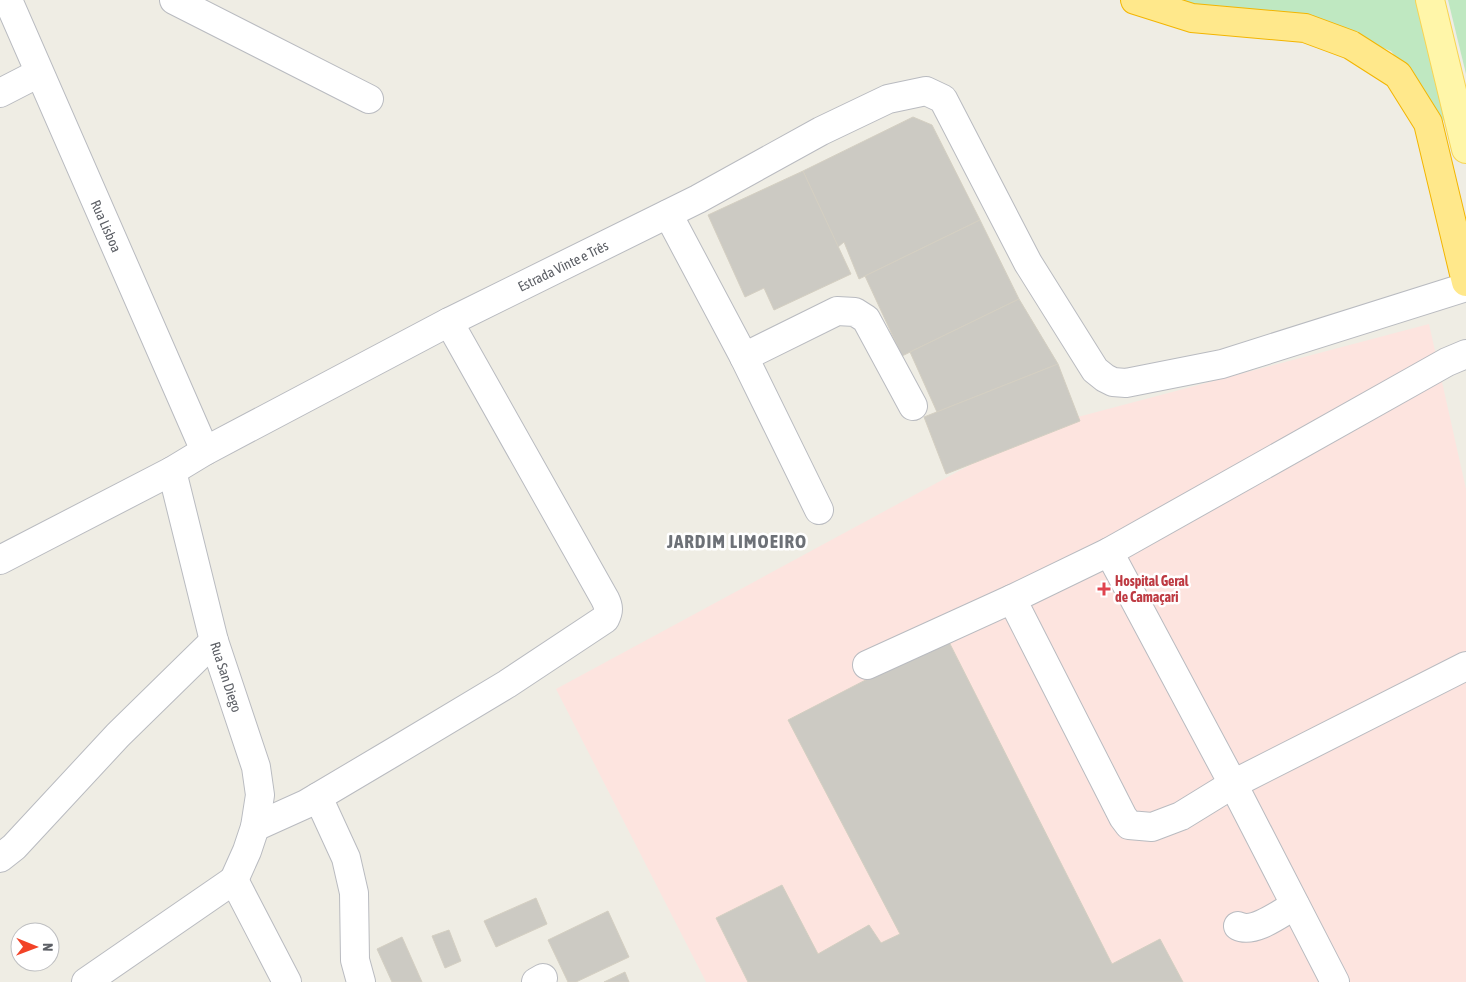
<svg xmlns="http://www.w3.org/2000/svg" width="1466" height="982" font-family="'Asap Condensed',sans-serif">
	<rect width="100%" height="100%" fill="#efede4"/>
	<polygon fill="#fde4df" points="1429,324 1466,489 1466,982 706,982 556,689 1040,427"/>
	<g fill="#bfe8c1">
		<polygon points="1159,0 1416,0 1448,127 1417,82 1391,51 1316,22"/>
		<polygon points="1448,0 1466,0 1466,74"/>
	</g>
	<g fill="#cccac3" stroke="#d4cfc2">
		<polygon points="913,117 932,125 980,220 859,279 844,242 838,247 803,171"/>
		<polygon points="803,171 851,274 774,310 764,288 745,297 708,215"/>
		<polygon points="980,220 1019,299 902,356 865,276"/>
		<polygon points="1019,299 1058,364 937,412 910,352"/>
		<polygon points="1058,364 1080,421 946,474 924,417"/>
		<polygon points="947,638 1112,964 1160,939 1183,982 748,982 716,918 782,885 818,954 869,925 881,943 900,934 788,720"/>
		<polygon points="536,898 547,924 496,947 484,921"/>
		<polygon points="608,911 629,957 576,982 568,982 548,940"/>
		<polygon points="449,930 461,961 445,968 432,936"/>
		<polygon points="402,937 422,982 392,982 377,949"/>
		<polygon points="625,972 629,982 604,982"/>
	</g>
	<g fill="none" stroke-linecap="round" stroke-linejoin="round">
		<g stroke="#b9bbc0" stroke-width="30">
			<g id="minor">
				<polyline points="8,0 205,451"/>
				<polyline points="174,0 369,99"/>
				<polyline points="0,93 39,73"/>
				<polyline points="668,214 744,357 819,510"/>
				<polyline points="1466,354 1447,362 1109,552 1012,599 1123,817 1129,825 1152,827 1181,816 1233,784 1466,666"/>
				<polyline points="744,357 837,311 855,312 866,319 913,406"/>
				<polyline points="172,471 214,641 256,767 260,795 255,827 247,851 234,880"/>
				<polyline points="1109,552 1233,784 1335,982"/>
				<polyline points="0,560 172,471 205,451 449,322 698,199 821,131 888,99 926,91 943,99 1028,263 1095,370 1105,378 1113,382 1126,383 1222,364 1466,287"/>
				<polyline points="867,665 1012,599"/>
				<polyline points="318,797 346,858 354,893 355,960 361,982"/>
				<path d="M255,827l51,-23 86,-51 115,-69 98,-65c4,-8 4,-12 0,-20l-156,-277"/>
				<polyline points="0,858 14,847 118,735 214,641"/>
				<polyline points="234,880 287,982"/>
				<path d="M1238,926c16,8 43,-13 57,-21"/>
				<polyline points="86,982 234,880"/>
				<polyline points="536,982 543,978"/>
			</g>
		</g>
		<g stroke="#f8d453" stroke-width="30">
			<polyline id="major" points="1430,0 1466,149"/>
		</g>
		<g stroke="#f3b500" stroke-width="30">
			<polyline id="highway" points="1135,0 1192,18 1305,28 1351,45 1398,75 1428,123 1466,282"/>
		</g>
		<use href="#minor" stroke="#fff" stroke-width="28"/>
		<use href="#major" stroke="#fff6a9" stroke-width="28"/>
		<use href="#highway" stroke="#ffe88b" stroke-width="28"/>
	</g>
	<path fill="#e0444e" stroke="#fff" stroke-width="2" d="M1101.5 581.5h5v5h5v5h-5v5h-5v-5h-5v-5h5z"/>
	<g text-anchor="middle" dominant-baseline="central" stroke-width="5" stroke-linejoin="round" paint-order="stroke">
		<g font-size="14" fill="#5c5f65" stroke="#fff">
			<text transform="translate(106 226) rotate(66)">Rua Lisboa</text>
			<text transform="translate(563 266) rotate(-26)">Estrada Vinte e Três</text>
			<text transform="translate(226 677) rotate(72)">Rua San Diego</text>
		</g>
		<g font-size="14" font-weight="bold" fill="#be3a42" stroke="#fff" text-anchor="start">
			<text x="1115" y="581">Hospital Geral<tspan x="1115" dy="16">de Camaçari</tspan></text>
		</g>
		<g font-size="19" font-weight="bold" letter-spacing="1" fill="#6d7177" stroke="#fff">
			<text x="737" y="541">JARDIM LIMOEIRO</text>
		</g>
	</g>
	<g transform="translate(35 947) rotate(91)"><circle r="24" fill="#ffffff" stroke="#bebfc1"/>
	<path d="M0-4L9 19L0 12L-9 19Z" fill="#f24327"/>
	<text y="-8" font-size="14" font-weight="bold" text-anchor="middle" fill="#5c5f65">N</text>
	</g>
</svg>
